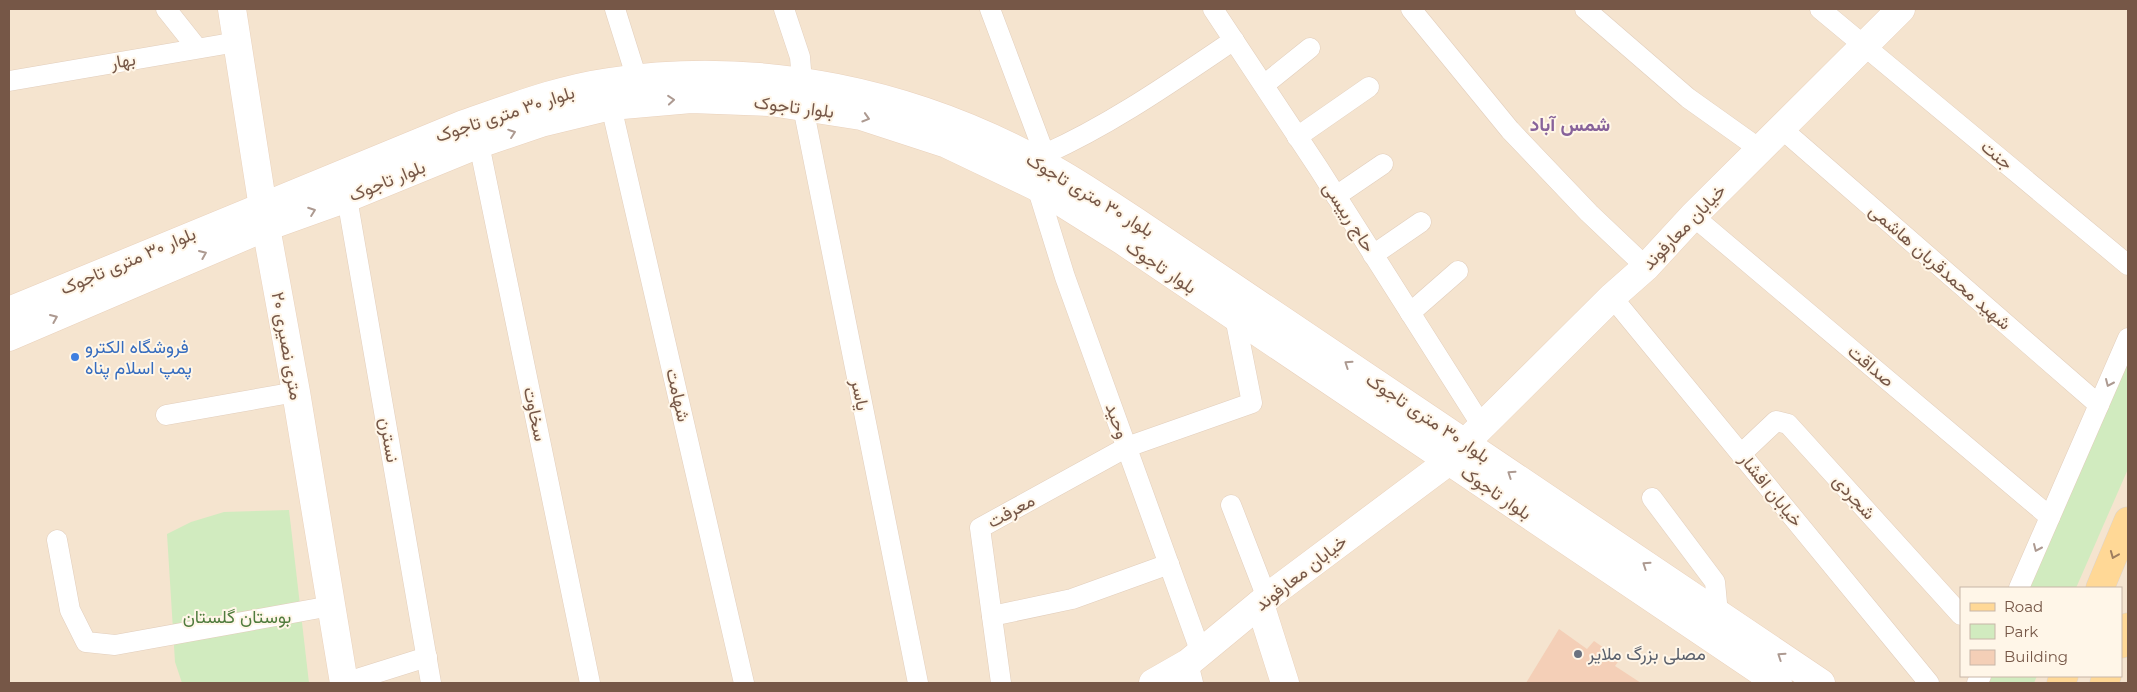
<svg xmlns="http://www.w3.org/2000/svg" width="2137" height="692" font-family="Montserrat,Vazirmatn,sans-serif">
	<rect width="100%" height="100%" fill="#fdf2e1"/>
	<path fill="#f5e4cf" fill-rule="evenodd" d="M9,9h2119v674h-2119zM1961,588h160v88h-160z"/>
	<g fill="#d1ebbf">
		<polygon points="2128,359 2128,469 2076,588 2027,588"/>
		<polygon points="289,510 309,683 182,683 175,662 167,534 191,522 224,512"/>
		<polygon points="1990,676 2037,676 2034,683 1987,683"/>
	</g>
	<polygon fill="#f4cfb7" points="1559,629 1587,649 1594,641 1620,659 1615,666 1641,683 1526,683"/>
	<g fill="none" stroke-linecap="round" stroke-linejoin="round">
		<g stroke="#e2cebc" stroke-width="21">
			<g id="street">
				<polyline points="166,9 197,48"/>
				<polyline points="615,9 637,79"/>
				<polyline points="784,9 800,57 802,82"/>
				<polyline points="990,9 1049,166"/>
				<polyline points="1213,9 1319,169 1482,426"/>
				<polyline points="1411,9 1510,130 1589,213 1646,267"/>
				<polyline points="1585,9 1688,98 1761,150"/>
				<polyline points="1820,9 2128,265"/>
				<polyline points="9,81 237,42"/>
				<polyline points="1264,85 1310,48"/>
				<polyline points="611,106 744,683"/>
				<polyline points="803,107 918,683"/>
				<polyline points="1782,129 2099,405"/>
				<polyline points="1297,137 1369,87"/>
				<polyline points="479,144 590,683"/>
				<path d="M1045,154c67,-30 128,-73 189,-114"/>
				<polyline points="1037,187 1065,277 1201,653"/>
				<polyline points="1336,196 1383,164"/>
				<polyline points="347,198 431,683"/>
				<polyline points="1693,216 2050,517"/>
				<polyline points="1373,255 1421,222"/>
				<polyline points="1612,297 1929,683"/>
				<polyline points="1410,313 1458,271"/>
				<polyline points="166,415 296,392"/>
				<polyline points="1741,454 1776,421 1788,424 1961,615"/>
				<polyline points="1652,498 1715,582 1718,614"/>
				<polyline points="1231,505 1267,598"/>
				<polyline points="57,540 70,610 86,642 115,645 331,606"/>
				<polyline points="2019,588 2128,338"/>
				<polyline points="992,616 1072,599 1169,564"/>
				<polyline points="1188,663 1193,683"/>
				<polyline points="344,683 427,657"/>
				<polyline points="1001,683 980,528 1127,447 1252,403 1235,317"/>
				<polyline points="1977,683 1981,676"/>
			</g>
		</g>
		<g stroke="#e9d1bc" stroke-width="29">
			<g id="secondary">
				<polyline points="232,9 266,227 296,392 344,683"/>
				<path d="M9,311l455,-187c47,-16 95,-35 145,-42 151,-23 307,10 440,85 30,16 58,36 86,54l686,462"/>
				<polyline points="9,337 266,227 347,198 479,144 541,123 611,106 691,99 771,102 861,116 947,144 1037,187 1123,241 1778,683"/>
				<polyline points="1260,604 1285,683"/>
				<polyline points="1153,683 1188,663 1274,592 1449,461 1465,443 1612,297 1646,267 1693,216 1901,9"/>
			</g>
		</g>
		<g stroke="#dbd3cf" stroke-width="29">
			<g id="primary">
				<polyline points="2100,588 2128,521"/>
				<polyline points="2121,644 2128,627"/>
				<polyline points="2061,683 2064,676"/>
				<polyline points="2104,683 2107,676"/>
			</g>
		</g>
		<use href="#street" stroke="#fff" stroke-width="20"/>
		<use href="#secondary" stroke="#fff" stroke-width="28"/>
		<use href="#primary" stroke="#ffd896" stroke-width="28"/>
	</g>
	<defs><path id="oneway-chevron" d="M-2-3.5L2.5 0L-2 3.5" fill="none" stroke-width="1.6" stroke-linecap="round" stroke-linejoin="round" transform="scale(1.25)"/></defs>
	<g stroke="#ad9a91">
		<use href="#oneway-chevron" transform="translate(671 100) rotate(-5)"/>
		<use href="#oneway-chevron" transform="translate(866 118) rotate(17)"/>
		<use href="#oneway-chevron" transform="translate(512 133) rotate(-19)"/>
		<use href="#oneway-chevron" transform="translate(312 211) rotate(-20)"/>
		<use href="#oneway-chevron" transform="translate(203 254) rotate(-23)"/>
		<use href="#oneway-chevron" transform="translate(54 318) rotate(-23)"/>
		<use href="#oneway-chevron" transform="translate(1348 364) rotate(-146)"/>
		<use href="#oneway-chevron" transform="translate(2109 383) rotate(114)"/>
		<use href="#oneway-chevron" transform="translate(1511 474) rotate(-146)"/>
		<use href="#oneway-chevron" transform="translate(2037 548) rotate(114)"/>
		<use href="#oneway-chevron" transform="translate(1646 565) rotate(-146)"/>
		<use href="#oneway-chevron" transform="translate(1781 656) rotate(-146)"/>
	</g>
	<use stroke="#9f7e5f" href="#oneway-chevron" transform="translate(2114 555) rotate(112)"/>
	<circle fill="#3f7fe0" stroke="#fff6e8" stroke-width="2" cx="75" cy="357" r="5"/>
	<circle fill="#6b7280" stroke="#fff6e8" stroke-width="2" cx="1578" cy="654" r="5"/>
	<g text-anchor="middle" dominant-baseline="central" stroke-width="4" stroke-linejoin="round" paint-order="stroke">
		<g font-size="18" fill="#765747" stroke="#fff6e8">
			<text transform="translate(123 61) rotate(-10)">بهار</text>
			<text transform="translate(794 107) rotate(7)">بلوار تاجوک</text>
			<text transform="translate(505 114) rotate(-18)">بلوار ۳۰ متری تاجوک</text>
			<text transform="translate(1997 155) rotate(40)">جنت</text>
			<text transform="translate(387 181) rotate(-22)">بلوار تاجوک</text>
			<text transform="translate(1090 195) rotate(31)">بلوار ۳۰ متری تاجوک</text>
			<text transform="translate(1349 217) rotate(57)">حاج رییسی</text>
			<text transform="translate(1684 227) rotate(-46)">خیابان معارفوند</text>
			<text transform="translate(128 261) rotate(-23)">بلوار ۳۰ متری تاجوک</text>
			<text transform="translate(1161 267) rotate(34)">بلوار تاجوک</text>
			<text transform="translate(1940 267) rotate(41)">شهید محمدقربان هاشمی</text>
			<text transform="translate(287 346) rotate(80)">۲۰ متری نصیری</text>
			<text transform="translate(1871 366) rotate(40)">صداقت</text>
			<text transform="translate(678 395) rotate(77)">شهامت</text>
			<text transform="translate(860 395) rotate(79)">یاسر</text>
			<text transform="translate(535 414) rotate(78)">سخاوت</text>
			<text transform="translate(1428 418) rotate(34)">بلوار ۳۰ متری تاجوک</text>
			<text transform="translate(1117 421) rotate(70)">وحید</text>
			<text transform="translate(389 440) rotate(80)">نسترن</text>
			<text transform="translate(1771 490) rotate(51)">خیابان افشار</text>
			<text transform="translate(1496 493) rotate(34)">بلوار تاجوک</text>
			<text transform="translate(1854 497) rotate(48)">شجردی</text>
			<text transform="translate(1011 511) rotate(-29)">معرفت</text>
			<text transform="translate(1301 573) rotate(-38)">خیابان معارفوند</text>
		</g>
		<g font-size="18" fill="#366cbe" stroke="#fff6e8" text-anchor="start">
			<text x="85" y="347">فروشگاه الکترو<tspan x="85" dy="21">پمپ اسلام پناه</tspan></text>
		</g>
		<g font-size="18" fill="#507c3e" stroke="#fff6e8">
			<text x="237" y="617">بوستان گلستان</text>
		</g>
		<g font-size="18" fill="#5b616d" stroke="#fff6e8" text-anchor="start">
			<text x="1588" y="654">مصلی بزرگ ملایر</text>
		</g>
		<g font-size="19" font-weight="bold" fill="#87629a" stroke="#fff6e8">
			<text x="1570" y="124">شمس آباد</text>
		</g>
	</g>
	<rect width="2137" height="692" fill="none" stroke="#765747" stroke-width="20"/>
	<rect x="1960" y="587" width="162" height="90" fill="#fff6e8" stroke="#c8b6a8"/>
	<rect x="1970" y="603" width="25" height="8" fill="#ffd896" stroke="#c8b6a8"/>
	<text x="2004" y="612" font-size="15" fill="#765747">Road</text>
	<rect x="1970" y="624" width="25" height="15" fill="#d1ebbf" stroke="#c8b6a8"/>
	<text x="2004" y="637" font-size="15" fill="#765747">Park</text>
	<rect x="1970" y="650" width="25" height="15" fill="#f4cfb7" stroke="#c8b6a8"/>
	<text x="2004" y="662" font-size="15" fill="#765747">Building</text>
</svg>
